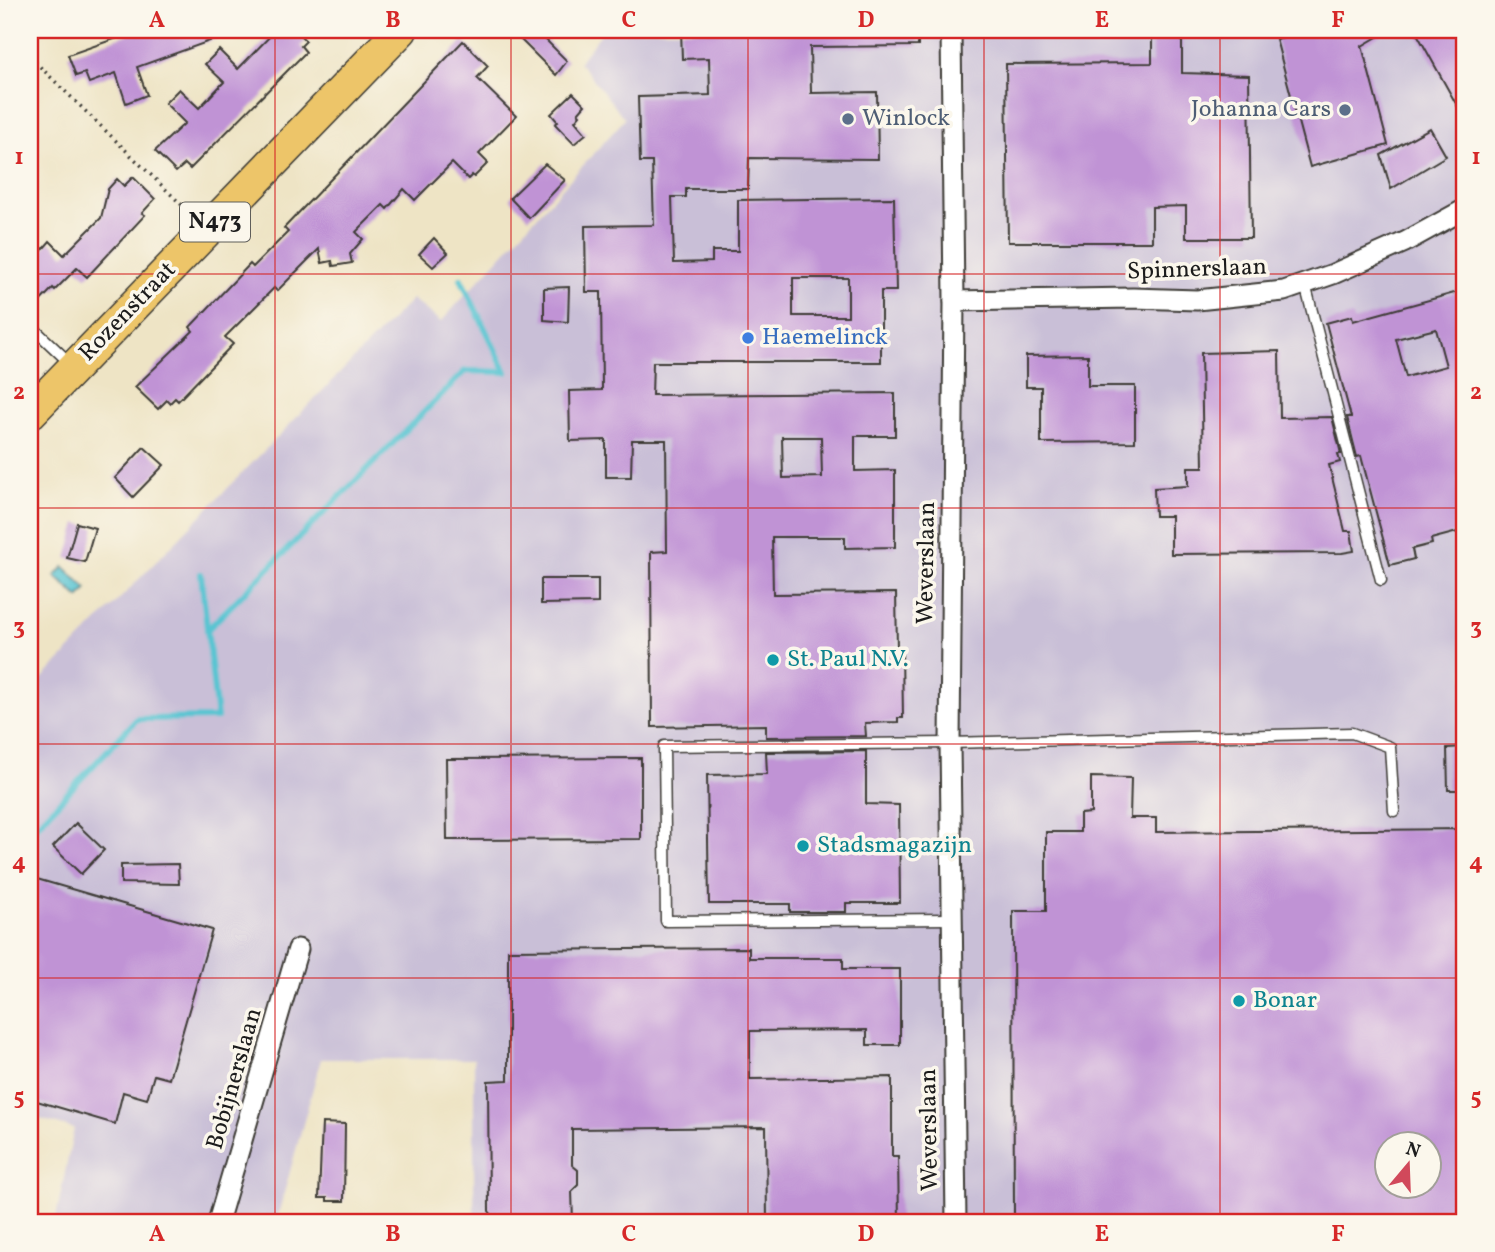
<svg xmlns="http://www.w3.org/2000/svg" width="1495" height="1252" font-family="Vollkorn,serif">
	<rect width="100%" height="100%" fill="#fbf7ec"/>
	<filter id="ink" filterUnits="userSpaceOnUse"><feTurbulence type="fractalNoise" baseFrequency=".0143" numOctaves="2"/><feDisplacementMap in="SourceGraphic" scale="14" xChannelSelector="R" yChannelSelector="G"/><feConvolveMatrix kernelMatrix="1 2 1 2 8 2 1 2 1" color-interpolation-filters="sRGB"/></filter>
	<filter id="wash" filterUnits="userSpaceOnUse"><feTurbulence type="fractalNoise" baseFrequency=".00686" numOctaves="4" result="noise"/><feDisplacementMap in="SourceGraphic" scale="28" xChannelSelector="R" yChannelSelector="G"/><feGaussianBlur stdDeviation="1.57" result="paint"/><feColorMatrix in="noise" values="0 0 0 0 0 0 0 0 0 0 0 0 0 0 0 0 0 1.4 0 .05"/><feComposite in="paint" operator="in"/></filter>
	<g filter="url(#wash)">
		<rect width="100%" height="100%" fill="#eee4c5"/>
		<path fill="#c9bfd7" fill-rule="evenodd" d="M604,30h861v1192h-991v-163h-153l-45,163h-221l19,-93 -44,-13v-321l6,-8 -6,-7v-89l382,-392 29,23 184,-203 -46,-57zM1386,1144h42v42h-42z"/>
		<polygon fill="#58c4d2" stroke="#3a7077" stroke-width="2" points="64,567 87,589 79,598 55,576"/>
		<g fill="none" stroke-linecap="round" stroke-linejoin="round">
			<g stroke="#58c4d2" stroke-width="6">
				<polyline points="207,630 465,371 506,372 461,279"/>
				<polyline points="30,833 137,719 217,718 201,574"/>
			</g>
		</g>
		<g id="blocks">
			<g fill="#c093d5" fill-rule="evenodd">
				<polygon points="140,30 234,30 235,32 137,67 147,95 126,103 116,73 89,83 85,73 76,76 68,55"/>
				<polygon points="276,30 295,30 306,41 301,46 306,52 190,169 185,164 176,172 155,151 185,123 165,103 179,89 199,108 224,82 205,64 219,50 238,69"/>
				<polygon points="511,30 536,30 567,61 556,75"/>
				<path d="M681,30h237v16l-108,1 1,46 66,-1 1,67 -129,-1 -1,31h-62v8h-14l2,66 38,-1v-11h26v-51l156,-2 2,93h-15v71h-228l-1,33 243,-2v43h-40v35l40,-1v77l-50,1v-11h-73l1,57 123,-1 1,56h5l1,69h-5v4l-33,1 1,13 -100,1v-12l-114,2 -1,-175 16,-1 -1,-111h-34l-1,37h-25v-37l-36,1 -1,-50 33,-1 -1,-98h-15l-1,-66 69,-1 -2,-63h-12l-2,-65 72,-2 -1,-37 -27,1zM793,278h55v38h-55zM782,437h39l1,40 -39,1z"/>
				<polygon points="1152,30 1182,30 1182,73 1249,75 1251,238 1186,238 1186,206 1152,207 1152,242 1008,242 1006,64 1152,63"/>
				<polygon points="1312,30 1389,30 1362,46 1388,145 1310,167 1276,39"/>
				<polygon points="1415,30 1465,30 1465,120"/>
				<polygon points="463,41 488,66 477,78 516,116 479,154 488,163 474,177 472,175 468,179 452,163 415,200 404,189 387,209 383,205 356,232 363,239 350,254 352,263 333,266 332,261 322,263 319,249 277,291 274,288 225,337 233,344 178,401 175,398 170,403 167,400 158,409 135,387 193,331 190,327 250,264 253,267 288,232 284,228"/>
				<polygon points="573,93 585,105 578,113 580,115 575,121 586,134 574,144 555,124 558,122 551,114"/>
				<polygon points="1430,128 1446,156 1391,189 1381,155"/>
				<polygon points="545,164 565,180 529,218 510,198"/>
				<polygon points="133,177 155,199 142,213 145,215 87,277 77,268 55,290 53,288 30,312 30,264 50,241 64,255 101,218 108,189 117,179 124,186"/>
				<polygon points="434,238 448,253 433,267 419,254"/>
				<polygon points="569,287 568,322 544,320 544,288"/>
				<path d="M1465,290v187l-8,1 8,34v18l-34,9 1,5 -20,5 2,10 -24,6 -29,-109 -4,1 -10,-40h4l-25,-94 26,-7 1,5zM1436,329l10,37 -40,11 -10,-38z"/>
				<polygon points="1279,351 1280,418 1332,417 1341,454 1338,454 1340,462 1329,465 1345,531 1351,531 1354,551 1342,553 1171,554 1171,516 1155,516 1154,488 1188,486 1188,467 1203,467 1201,353"/>
				<polygon points="1088,355 1088,386 1135,386 1135,442 1041,443 1041,387 1026,387 1026,356"/>
				<polygon points="144,447 164,465 133,497 115,478"/>
				<polygon points="77,523 95,528 85,562 67,558"/>
				<polygon points="541,579 598,579 598,603 541,604"/>
				<polygon points="1465,747 1465,790 1448,790 1447,748"/>
				<polygon points="866,751 866,804 899,805 900,903 846,903 846,912 790,912 790,904 709,904 707,775 767,774 766,752"/>
				<polygon points="641,758 641,839 447,840 446,759"/>
				<path d="M1091,777l40,1 -1,40h26v14l309,-3v393h-451l-1,-311h33v-79h34v-18l11,-1zM1387,1144h42v42h-42z"/>
				<polygon points="76,823 104,850 81,874 53,847"/>
				<polygon points="178,864 179,884 121,883 121,865"/>
				<polygon points="30,877 212,930 169,1079 154,1075 147,1099 123,1092 115,1124 30,1099"/>
				<polygon points="749,948 749,958 843,958 843,969 900,969 900,1045 867,1045 867,1030 750,1031 750,1079 892,1077 892,1156 898,1156 899,1222 767,1222 766,1127 572,1129 572,1165 578,1170 578,1185 572,1191 573,1222 497,1222 489,1211 488,1081 508,1080 508,950"/>
				<polygon points="322,1123 345,1124 344,1201 327,1201 327,1198 319,1198"/>
			</g>
		</g>
	</g>
	<g filter="url(#ink)">
		<use href="#blocks" fill-opacity="0" stroke="#3c3a35" stroke-width="2"/>
		<g fill="none" stroke-linecap="round" stroke-linejoin="round">
			<g stroke="#3c3a35" stroke-width="13">
				<g id="service">
					<polyline points="1305,284 1381,580"/>
					<polyline points="30,325 73,366"/>
					<polyline points="952,919 666,921 664,746 950,743 1352,733 1390,747 1394,811"/>
				</g>
			</g>
			<g stroke="#3c3a35" stroke-width="23">
				<g id="minor">
					<polyline points="951,30 954,301 950,743 956,1222"/>
					<polyline points="954,301 1133,298 1197,300 1284,291 1333,274 1405,242 1465,209"/>
					<polyline points="218,1222 298,949"/>
				</g>
			</g>
			<g stroke="#3c3a35" stroke-width="35">
				<polyline id="primary" points="30,413 401,30"/>
			</g>
			<polyline stroke="#3c3a35" stroke-width="3.5" stroke-dasharray="2 5" stroke-linecap="butt" points="30,57 189,212"/>
			<use href="#service" stroke="#fff" stroke-width="10"/>
			<use href="#minor" stroke="#fff" stroke-width="19"/>
			<use href="#primary" stroke="#edc569" stroke-width="32"/>
		</g>
	</g>
	<path fill="none" stroke="#d62828" stroke-width="2" stroke-opacity="0.55" d="M275,30v1192M511,30v1192M748,30v1192M984,30v1192M1220,30v1192M30,274h1435M30,508h1435M30,744h1435M30,978h1435"/>
	<g fill="#5c6f8a" stroke="#fbf7ec" stroke-width="2.5">
		<circle cx="1345" cy="110" r="7"/>
		<circle cx="848" cy="119" r="7"/>
	</g>
	<circle fill="#3f7fe0" stroke="#fbf7ec" stroke-width="2.5" cx="748" cy="338" r="7"/>
	<g fill="#0f9aa8" stroke="#fbf7ec" stroke-width="2.5">
		<circle cx="773" cy="660" r="7"/>
		<circle cx="803" cy="846" r="7"/>
		<circle cx="1239" cy="1001" r="7"/>
	</g>
	<g text-anchor="middle" dominant-baseline="central" stroke-width="7" stroke-linejoin="round" paint-order="stroke">
		<rect fill="#fbf7ec" stroke="#5f5e5a" stroke-width="2" x="180" y="202.5" width="70" height="39" rx="5"/>
		<g font-size="23" font-weight="bold" fill="#1c1c1c">
			<text x="215" y="222">N473</text>
		</g>
		<g font-size="24" fill="#4e5e75" stroke="#fbf7ec" text-anchor="end">
			<text x="1331" y="110">Johanna Cars</text>
			<text x="862" y="119" text-anchor="start">Winlock</text>
		</g>
		<g font-size="24" fill="#1c1c1c" stroke="#fbf7ec">
			<text transform="translate(1197 270) rotate(-2)">Spinnerslaan</text>
			<text transform="translate(128 312) rotate(-46)">Rozenstraat</text>
			<text transform="translate(927 563) rotate(-89)">Weverslaan</text>
			<text transform="translate(235 1079) rotate(-74)">Bobijnerslaan</text>
			<text transform="translate(930 1130) rotate(-91)">Weverslaan</text>
		</g>
		<g font-size="24" fill="#366cbe" stroke="#fbf7ec" text-anchor="start">
			<text x="762" y="338">Haemelinck</text>
		</g>
		<g font-size="24" fill="#0d838f" stroke="#fbf7ec" text-anchor="start">
			<text x="787" y="660">St. Paul N.V.</text>
			<text x="817" y="846">Stadsmagazijn</text>
			<text x="1253" y="1001">Bonar</text>
		</g>
	</g>
	<rect width="1495" height="1252" fill="none" stroke="#fbf7ec" stroke-width="77"/>
	<g transform="translate(1408 1165) rotate(19)"><circle r="33" fill="#fbf7ec" stroke="#a29f99" stroke-width="2"/>
	<path d="M0-5L12 26L0 18L-12 26Z" fill="#d1495b"/>
	<text y="-10" font-size="19" font-weight="bold" text-anchor="middle" fill="#1c1c1c">N</text>
	</g>
	<rect x="38" y="38" width="1418" height="1176" fill="none" stroke="#d62828" stroke-width="2.5"/>
	<g font-size="23" text-anchor="middle" font-weight="bold" fill="#d62828">
		<text x="157" y="27">A</text>
		<text x="393" y="27">B</text>
		<text x="629" y="27">C</text>
		<text x="866" y="27">D</text>
		<text x="1102" y="27">E</text>
		<text x="1338" y="27">F</text>
		<text x="19" y="164">1</text>
		<text x="1476" y="164">1</text>
		<text x="19" y="399">2</text>
		<text x="1476" y="399">2</text>
		<text x="19" y="634">3</text>
		<text x="1476" y="634">3</text>
		<text x="19" y="869">4</text>
		<text x="1476" y="869">4</text>
		<text x="19" y="1104">5</text>
		<text x="1476" y="1104">5</text>
		<text x="157" y="1241">A</text>
		<text x="393" y="1241">B</text>
		<text x="629" y="1241">C</text>
		<text x="866" y="1241">D</text>
		<text x="1102" y="1241">E</text>
		<text x="1338" y="1241">F</text>
	</g>
</svg>
